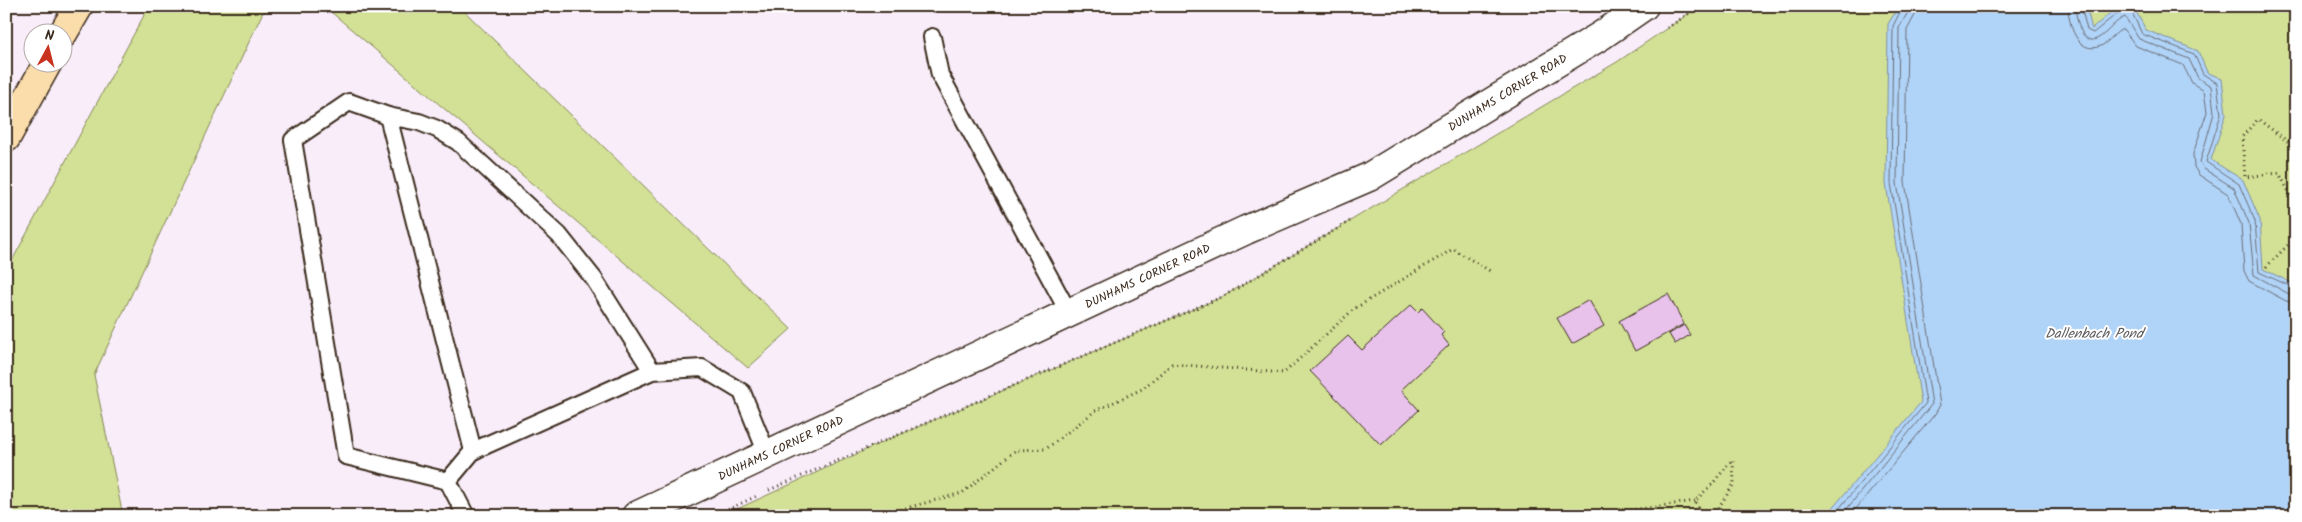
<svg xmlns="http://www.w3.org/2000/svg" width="2302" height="522" font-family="Kalam,sans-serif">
	<rect width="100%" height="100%" fill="#f8edf9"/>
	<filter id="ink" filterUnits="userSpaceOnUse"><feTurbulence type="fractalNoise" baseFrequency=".02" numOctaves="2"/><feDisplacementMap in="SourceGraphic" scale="10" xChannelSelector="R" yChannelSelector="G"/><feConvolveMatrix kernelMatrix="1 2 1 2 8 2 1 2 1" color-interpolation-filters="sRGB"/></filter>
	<g filter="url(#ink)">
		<g fill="#d2e195" stroke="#86865a">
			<polygon points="149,6 295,6 263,12 94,375 123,516 6,516 6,272"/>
			<polygon points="324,6 459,6 791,329 748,368"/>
			<polygon points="1700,6 2296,6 2296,516 722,516 887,440 1224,296 1617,62"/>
		</g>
		<polygon fill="#b0d3f8" stroke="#818fa1" points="1899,6 2086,6 2092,29 2118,6 2133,6 2146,30 2198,51 2207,72 2222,79 2226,114 2211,160 2243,180 2260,220 2263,269 2296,285 2296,516 1826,516 1921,402 1886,184 1888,24"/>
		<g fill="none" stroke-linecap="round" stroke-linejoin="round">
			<g stroke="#6a6e75" stroke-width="1">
				<path d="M2068,6c0,17 9,50 33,40 8,-4 14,-14 22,-17l13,17 47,19 9,18 12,8 3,21 -14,42 1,13 5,8 29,19 13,30 3,47 5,10 37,20 10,2"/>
				<path d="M2075,6c1,12 7,44 25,31 9,-6 16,-17 25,-20l14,22 50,20 9,19 13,8 3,27 -14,49 4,7 30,19 15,35 5,52 35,19 7,1"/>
				<polyline points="2081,6 2087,30 2093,33 2119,12 2121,6"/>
				<polyline points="2129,6 2142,34 2194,54 2203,74 2217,83 2221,114 2206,162 2239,184 2255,221 2259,272 2296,289"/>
				<polyline points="1833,516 1926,403 1891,183 1893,26 1903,6"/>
				<polyline points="1841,516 1932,404 1897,183 1899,28 1908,12 1909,6"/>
				<polyline points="1850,516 1935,414 1940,405 1905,182 1907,30 1915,15 1917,6"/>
			</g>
		</g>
		<g fill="#e8c2eb" stroke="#3b2a1e">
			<polygon points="1668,294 1684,324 1635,351 1619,321"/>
			<polygon points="1589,300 1604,326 1572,344 1557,318"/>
			<polygon points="1411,305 1418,312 1422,308 1444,332 1441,335 1449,345 1401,390 1419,410 1381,445 1310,371 1348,336 1362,350"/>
			<polygon points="1684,325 1690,335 1675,344 1669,334"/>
		</g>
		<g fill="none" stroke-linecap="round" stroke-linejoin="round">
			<g stroke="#3b2a1e" stroke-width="20">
				<g id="lane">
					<polyline points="932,37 940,75 1069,313"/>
					<polyline points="388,116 419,122 437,129 458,142 559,235 594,279 652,371"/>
					<polyline points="448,481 346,456 293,140 349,102 388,116 473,451"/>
					<polyline points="466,516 448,481 473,451 652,371 702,368 742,392 767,454"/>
				</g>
			</g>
			<g stroke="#3b2a1e" stroke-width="31">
				<g id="secondary">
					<path id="s1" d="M636,516l610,-286 123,-53 233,-142 42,-29"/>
				</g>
			</g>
			<g stroke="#3b2a1e" stroke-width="31">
				<g id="highway">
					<polyline points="62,35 79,6"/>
					<polyline points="6,138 48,62"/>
				</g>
			</g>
			<g stroke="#3b2a1e" stroke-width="3" stroke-dasharray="1 4" stroke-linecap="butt">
				<polyline points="1667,28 1700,6"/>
				<polyline points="2296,148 2258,119 2242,137 2245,177 2279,173 2296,205"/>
				<polyline points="2296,233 2289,244 2296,255"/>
				<polyline points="2266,267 2289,244"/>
				<polyline points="769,490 1224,296 1352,220"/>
				<polyline points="1605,514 1695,501"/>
				<polyline points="714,516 759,495"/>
				<polyline points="893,516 899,510 962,493 1016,450 1046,449 1095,411 1142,389 1172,364 1284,373 1354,309 1453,249 1490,271"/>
				<polyline points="1704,516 1695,501 1713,483 1733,459"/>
				<polyline points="1713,516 1734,484 1733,460"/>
			</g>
			<use href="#lane" stroke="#fff" stroke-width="16"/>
			<use href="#secondary" stroke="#fff" stroke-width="28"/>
			<use href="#highway" stroke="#fbddab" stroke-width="28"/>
		</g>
	</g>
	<g text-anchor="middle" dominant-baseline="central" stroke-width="4" stroke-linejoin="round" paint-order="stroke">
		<g font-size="12" fill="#3b2a1e" stroke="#fff">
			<text stroke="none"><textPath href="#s1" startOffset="970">DUNHAMS CORNER ROAD</textPath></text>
			<text stroke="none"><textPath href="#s1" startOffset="565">DUNHAMS CORNER ROAD</textPath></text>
			<text stroke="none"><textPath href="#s1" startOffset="160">DUNHAMS CORNER ROAD</textPath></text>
		</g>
		<g font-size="14" font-style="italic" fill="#5e5d5f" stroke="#fff">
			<text x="2094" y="334">Dallenbach Pond</text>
		</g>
	</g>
	<rect width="2302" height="522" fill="none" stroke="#fff" stroke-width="25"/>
	<rect x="12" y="12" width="2277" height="497" fill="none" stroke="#3b2a1e" stroke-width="2" filter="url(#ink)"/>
	<g transform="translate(48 48) rotate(7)"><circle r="24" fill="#ffffff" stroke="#b1aaa5"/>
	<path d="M0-4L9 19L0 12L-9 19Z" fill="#c8321e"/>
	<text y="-8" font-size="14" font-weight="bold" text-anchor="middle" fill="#3b2a1e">N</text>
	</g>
</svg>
